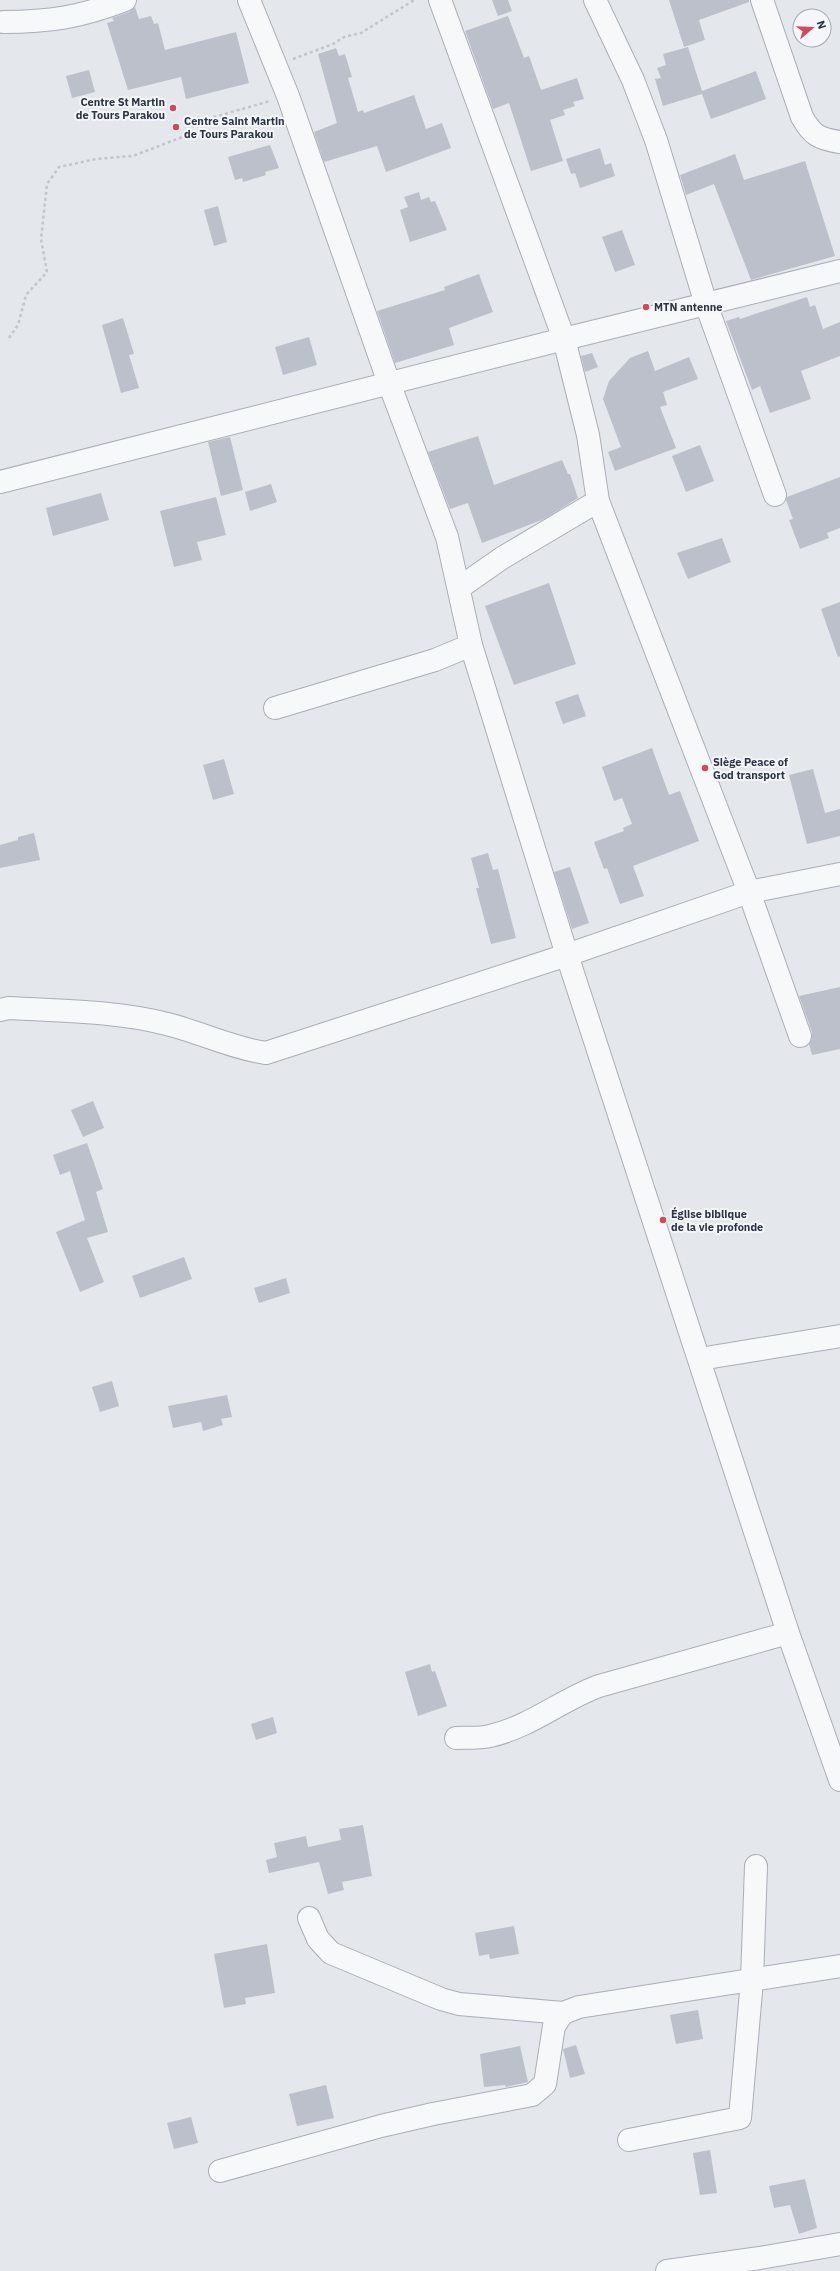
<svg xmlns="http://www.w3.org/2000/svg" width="840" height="2271" font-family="'IBM Plex Sans',sans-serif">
	<rect width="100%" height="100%" fill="#e4e7ec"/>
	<g fill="#bbc0ca">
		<polygon points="492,0 508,0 512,11 498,16"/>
		<polygon points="669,0 749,0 749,2 699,20 705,40 684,47"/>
		<polygon points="135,7 139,19 151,16 154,24 158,23 165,50 236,32 249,83 186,99 181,77 128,90 107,23 114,21 112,18 129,12"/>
		<polygon points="508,16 524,58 529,56 541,90 577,78 584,99 573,102 575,106 563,110 565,115 550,120 563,161 531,171 509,103 493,109 465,31"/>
		<polygon points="688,47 702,91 756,71 766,99 711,119 702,94 663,106 655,79 661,78 657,68 666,65 663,54"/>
		<polygon points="336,48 339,56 345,54 352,77 348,78 358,112 363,110 364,113 414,95 426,129 442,123 451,148 386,172 377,146 324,162 314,132 337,123 318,54"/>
		<polygon points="89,70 95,92 72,98 66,76"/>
		<polygon points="270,145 279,168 265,172 266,175 243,182 242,178 235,180 228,157"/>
		<polygon points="600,148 605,165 611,163 615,176 580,188 575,173 571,174 566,159"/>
		<polygon points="735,154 744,180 805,161 835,256 751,280 714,184 686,195 680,175"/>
		<polygon points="419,192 421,200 429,197 431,202 435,201 447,230 410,242 400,210 408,207 404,197"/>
		<polygon points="218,206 227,242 214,246 204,210"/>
		<polygon points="622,230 635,265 615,272 602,237"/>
		<polygon points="479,274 493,312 449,328 454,345 395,363 377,311 445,290 444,287"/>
		<polygon points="807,297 810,307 815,305 823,329 840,322 840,356 801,371 811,399 770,413 760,386 752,390 726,321 739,317 740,319"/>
		<polygon points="123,318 134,354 129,355 139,388 121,393 102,325"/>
		<polygon points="309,337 317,365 283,375 275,347"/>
		<polygon points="648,351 655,371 689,357 698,379 663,392 667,405 660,407 676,448 615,471 608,452 621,447 603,399 609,381 630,358"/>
		<polygon points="592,353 598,367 585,372 581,356"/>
		<polygon points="478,436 494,485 562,460 568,474 570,474 578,498 544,519 482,543 468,503 450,509 428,452"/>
		<polygon points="230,437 243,490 221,496 208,442"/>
		<polygon points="700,445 714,481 686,492 672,456"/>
		<polygon points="840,477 840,528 827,533 829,538 800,549 789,520 793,519 786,500 787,497"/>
		<polygon points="271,484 277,502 250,511 245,492"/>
		<polygon points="101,493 109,520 53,536 46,508"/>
		<polygon points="216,497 226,535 197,542 202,560 174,567 160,511"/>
		<polygon points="722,538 731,562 688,579 677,553"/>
		<polygon points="549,583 576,664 514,685 485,606"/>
		<polygon points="840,602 840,656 838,657 821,609"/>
		<polygon points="578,694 586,716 563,724 555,702"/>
		<polygon points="652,748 669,795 680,791 699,841 633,866 644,896 620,904 607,868 604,869 594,842 624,831 623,828 632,824 622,798 614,801 602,767"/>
		<polygon points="224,759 234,794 213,800 203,765"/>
		<polygon points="813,769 825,813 840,809 840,836 807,844 789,775"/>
		<polygon points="34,833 40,860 0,868 0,845 18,840 18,837"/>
		<polygon points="488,853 493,870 498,869 516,938 491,944 476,888 479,888 471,858"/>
		<polygon points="570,867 589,923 572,929 554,872"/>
		<polygon points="840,987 840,1049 812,1055 809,1044 812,1039 812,1032 799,996"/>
		<polygon points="93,1101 104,1128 83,1137 71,1110"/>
		<polygon points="87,1143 103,1189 96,1192 108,1232 87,1238 104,1282 80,1292 56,1232 85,1220 70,1171 60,1175 53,1155"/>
		<polygon points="184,1257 192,1279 140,1298 132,1276"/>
		<polygon points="286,1278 290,1293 259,1303 254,1288"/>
		<polygon points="112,1381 119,1406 100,1412 92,1387"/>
		<polygon points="227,1395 232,1417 221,1419 223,1425 203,1431 201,1422 173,1428 168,1406"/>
		<polygon points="430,1664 432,1672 435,1671 447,1706 418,1716 405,1672"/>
		<polygon points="273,1717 277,1733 256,1740 251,1724"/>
		<polygon points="363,1825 372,1876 342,1882 344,1890 328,1894 319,1862 269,1873 266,1860 277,1857 274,1843 306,1836 308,1847 341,1840 339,1829"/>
		<polygon points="514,1926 519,1954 490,1959 489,1954 479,1956 475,1933"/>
		<polygon points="267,1944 275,1993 245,1998 246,2004 224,2008 214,1954"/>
		<polygon points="698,2010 703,2039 676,2044 670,2015"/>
		<polygon points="576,2045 585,2074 570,2078 563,2049"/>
		<polygon points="520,2046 528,2082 506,2087 505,2085 484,2087 480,2054"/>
		<polygon points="326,2085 334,2118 297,2126 289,2094"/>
		<polygon points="191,2117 198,2143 174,2149 167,2123"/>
		<polygon points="710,2150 717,2193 700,2195 693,2153"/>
		<polygon points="805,2179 817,2228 799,2234 790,2205 774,2208 769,2186"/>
	</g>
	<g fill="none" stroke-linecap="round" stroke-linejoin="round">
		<g stroke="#a9aeb7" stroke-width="24">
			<g id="minor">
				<polyline points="249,0 288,96 389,383 447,537 471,645 567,955 788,1633 840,1780"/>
				<polyline points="440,0 564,339 588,435 598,501 502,558 459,588"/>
				<polyline points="595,0 633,80 656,140 706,304 775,495"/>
				<path d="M762,0l40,117c10,18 17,22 38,25"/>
				<path d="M3,22c47,0 78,-5 122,-22"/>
				<polyline points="0,482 564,339 840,271"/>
				<polyline points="598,501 749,892 800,1036"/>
				<polyline points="275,708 435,660 471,645"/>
				<path d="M0,1010l9,-2c52,3 107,3 158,16 33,8 64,24 99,29l301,-98 182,-63 91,-18"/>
				<polyline points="700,1359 840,1336"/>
				<path d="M456,1738c11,-1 23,1 34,-2 40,-9 71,-36 109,-50l189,-53"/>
				<polyline points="309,1918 318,1939 331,1953 441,1999 459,2004 563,2013"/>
				<polyline points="629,2140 740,2118 752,1980 756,1866"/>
				<polyline points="220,2171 381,2126 433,2114 532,2095 545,2084 554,2026 563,2013 579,2007 840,1966"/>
				<polyline points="667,2271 760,2258 840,2244"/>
			</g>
		</g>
		<g stroke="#c2c5cb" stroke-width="2.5" stroke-dasharray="3 3" stroke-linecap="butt">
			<polyline points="293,59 333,44 344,37 361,33 414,0"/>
			<polyline points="9,338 18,325 26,295 47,272 41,239 47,184 59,167 96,159 133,156 185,136 197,122 270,101"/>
		</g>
		<use href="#minor" stroke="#f7f8fa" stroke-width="22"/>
	</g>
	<g fill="#d1495b" stroke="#f4f6f9" stroke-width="1.5">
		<circle cx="173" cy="108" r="4"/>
		<circle cx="176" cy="127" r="4"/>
		<circle cx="646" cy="307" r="4"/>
		<circle cx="705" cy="768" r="4"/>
		<circle cx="663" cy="1220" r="4"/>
	</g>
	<g text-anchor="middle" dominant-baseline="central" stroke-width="4" stroke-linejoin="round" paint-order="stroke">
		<g font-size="11" font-weight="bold" fill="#2b3445" stroke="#f4f6f9" text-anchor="start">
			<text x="165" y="102" text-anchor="end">Centre St Martin<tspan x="165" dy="13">de Tours Parakou</tspan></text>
			<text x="184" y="121">Centre Saint Martin<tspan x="184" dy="13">de Tours Parakou</tspan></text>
			<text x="654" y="307">MTN antenne</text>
			<text x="713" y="762">Siège Peace of<tspan x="713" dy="13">God transport</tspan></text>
			<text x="671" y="1214">Église biblique<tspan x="671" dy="13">de la vie profonde</tspan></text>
		</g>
	</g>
	<g transform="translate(812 28) rotate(71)"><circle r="19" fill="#f4f6f9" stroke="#a4a8b1"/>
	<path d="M0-3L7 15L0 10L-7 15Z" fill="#d1495b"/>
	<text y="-6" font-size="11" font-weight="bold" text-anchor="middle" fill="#2b3445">N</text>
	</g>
</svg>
